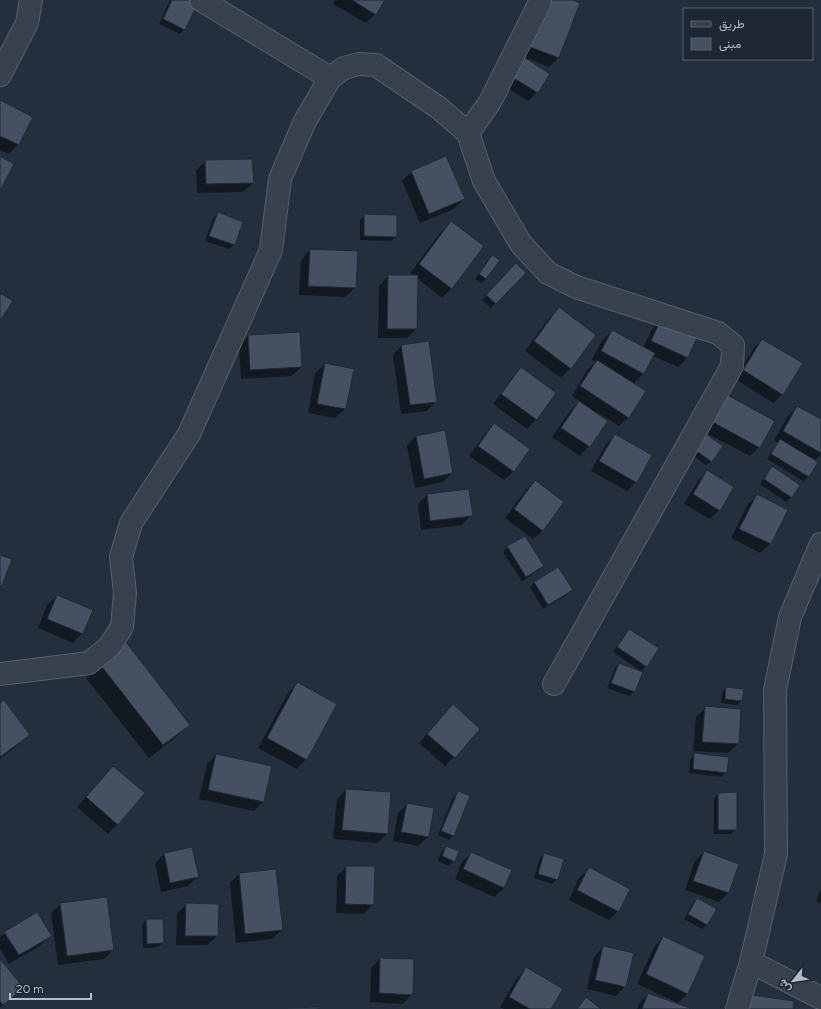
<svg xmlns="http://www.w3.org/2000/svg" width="821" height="1009" font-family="Figtree,Vazirmatn,sans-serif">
	<rect width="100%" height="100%" fill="#242f3e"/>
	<g fill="#0007">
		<polygon points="170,0 190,0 184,29 180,34 159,24"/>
		<polygon points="335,0 383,0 375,14 366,23 333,4"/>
		<polygon points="569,0 579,4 558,58 549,67 526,58 537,92 528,101 496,81"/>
		<polygon points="0,101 32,118 18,145 9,154 0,150"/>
		<polygon points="206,161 253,183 243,192 197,193 196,170"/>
		<polygon points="411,172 464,199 454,209 420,223 402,181"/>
		<polygon points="218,213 242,222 234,245 229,249 205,241 213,218"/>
		<polygon points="365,215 396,237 391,241 360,240 360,220"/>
		<polygon points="451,223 452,288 442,298 417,278 416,329 407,338 378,338 379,286 388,276 414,276 410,273 441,232"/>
		<polygon points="310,250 355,288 345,297 299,295 301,260"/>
		<polygon points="492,256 499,260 486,279 481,283 475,279 488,260"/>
		<polygon points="511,269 524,273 491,308 482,300"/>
		<polygon points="559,309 571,368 561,378 525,351 549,318"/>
		<polygon points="661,320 697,336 687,358 678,367 653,356 643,374 633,384 629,417 619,426 597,412 596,413 607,421 589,446 580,456 552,437 570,411 580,401 572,396 587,370 596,362 592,360 602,340 612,331 643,348 652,329"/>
		<polygon points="248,336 301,367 292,376 241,379 239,345"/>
		<polygon points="762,340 783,394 773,403 735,379 753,349"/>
		<polygon points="402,345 436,401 427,411 401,414 393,355"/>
		<polygon points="325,364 352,369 345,409 335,418 308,413 315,373"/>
		<polygon points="521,369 555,393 536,419 527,429 493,404 512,378"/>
		<polygon points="703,397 759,447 750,456 704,432 711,461 706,465 678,445"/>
		<polygon points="797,407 821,421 821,454 814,461 817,463 808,477 803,481 767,459 778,443 774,440 788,416"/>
		<polygon points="494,425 514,471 504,480 469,456 485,434"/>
		<polygon points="615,435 636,482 627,491 591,471 606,444"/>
		<polygon points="416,436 452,473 443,482 415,488 407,446"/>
		<polygon points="772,468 791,497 786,502 760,484 768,472"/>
		<polygon points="707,471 719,510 710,519 684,504 698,481"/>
		<polygon points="535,481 543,530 533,539 505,518 525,491"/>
		<polygon points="468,490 472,515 462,525 421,530 418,504 427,495"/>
		<polygon points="757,496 786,510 770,544 760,553 731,538 747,505"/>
		<polygon points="508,547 543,566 539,570 522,581 503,552"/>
		<polygon points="534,583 572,590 567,595 543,609 530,587"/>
		<polygon points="57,596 82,633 73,643 38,628 47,605"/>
		<polygon points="629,630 646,666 641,671 613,652 625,634"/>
		<polygon points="100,664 188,725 175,738 149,758 86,678"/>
		<polygon points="619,664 641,673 634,692 629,696 607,688 615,668"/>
		<polygon points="297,684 306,759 297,769 258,748 288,693"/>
		<polygon points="726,688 741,701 737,705 721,703 722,692"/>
		<polygon points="0,705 29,735 19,744 0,759"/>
		<polygon points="705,708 738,744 728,753 693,751 696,717"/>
		<polygon points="444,715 454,757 445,766 419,743"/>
		<polygon points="695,754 726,772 722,777 689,773 690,759"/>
		<polygon points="216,755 271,767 263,802 254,811 199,799 207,764"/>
		<polygon points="113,767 144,794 117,825 108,834 77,807 104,776"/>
		<polygon points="346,790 387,834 377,843 333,839 337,799"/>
		<polygon points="458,793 453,835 449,840 438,835 453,797"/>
		<polygon points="718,794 736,830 731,834 714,834 714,798"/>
		<polygon points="407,804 428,837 418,846 393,841 398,813"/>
		<polygon points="446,847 454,861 449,866 438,861 441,852"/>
		<polygon points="704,852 728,893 719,902 685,890 695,861"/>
		<polygon points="472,853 504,888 494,897 455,879 462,862"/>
		<polygon points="164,854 197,877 188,886 161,892 155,863"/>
		<polygon points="544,854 557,879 552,884 534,878 540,858"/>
		<polygon points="346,867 373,904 364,914 336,913 337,876"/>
		<polygon points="589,869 618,911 609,920 569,900 579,878"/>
		<polygon points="275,870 282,930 272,939 236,943 230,883 239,874"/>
		<polygon points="821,889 821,903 816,901"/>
		<polygon points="697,899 707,925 702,929 684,919 692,904"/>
		<polygon points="61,904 113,950 104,959 58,965 51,913"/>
		<polygon points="186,904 217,936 207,945 176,945 177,914"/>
		<polygon points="146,920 162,920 163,943 158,947 143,948 142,925"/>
		<polygon points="5,933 50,935 41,945 9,964 0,949 0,937"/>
		<polygon points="663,937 688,993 678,1003 637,984 654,947"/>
		<polygon points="603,947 625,986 616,996 587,989 594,957"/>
		<polygon points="380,959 412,994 403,1004 370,1002 371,968"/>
		<polygon points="0,961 22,988 13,997 0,1008"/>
		<polygon points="526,969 550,1009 504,1009 500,1007 517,978"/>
		<polygon points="648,994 689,1009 637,1009 639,1004"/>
	</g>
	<g fill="#455162" stroke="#1f2835">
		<polygon points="172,0 192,0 198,3 185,30 163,19"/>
		<polygon points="352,0 385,0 376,15"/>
		<polygon points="547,0 572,0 580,3 559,58 530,47"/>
		<polygon points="516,52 550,74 538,93 504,72"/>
		<polygon points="0,100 33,117 19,145 0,136"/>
		<polygon points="0,156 14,164 0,191"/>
		<polygon points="446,156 465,199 429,214 411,171"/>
		<polygon points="252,159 254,183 206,184 205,160"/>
		<polygon points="218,212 243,222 235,245 209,236"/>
		<polygon points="364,214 397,215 397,237 364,236"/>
		<polygon points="451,221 484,246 452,289 419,264"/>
		<polygon points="310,249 358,251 356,288 308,286"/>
		<polygon points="492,255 500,260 486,279 479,274"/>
		<polygon points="516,263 526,273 496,304 486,295"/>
		<polygon points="388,275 418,275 417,329 387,329"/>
		<polygon points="0,293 13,301 0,321"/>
		<polygon points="559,307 596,335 571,369 534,341"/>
		<polygon points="661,319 698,335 688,358 651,341"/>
		<polygon points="612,330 655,353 644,374 601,351"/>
		<polygon points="300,332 302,367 250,370 248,335"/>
		<polygon points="762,339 803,363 783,395 743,370"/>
		<polygon points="429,341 437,402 410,405 401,345"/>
		<polygon points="597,360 646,391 629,418 580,386"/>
		<polygon points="325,363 354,369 346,409 317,404"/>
		<polygon points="521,367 556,393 537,420 501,394"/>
		<polygon points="713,387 775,421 760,448 698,414"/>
		<polygon points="579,401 608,421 590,447 561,428"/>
		<polygon points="797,406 821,419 821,453 783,431"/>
		<polygon points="494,423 530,449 514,472 478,446"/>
		<polygon points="693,425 723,446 712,462 682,441"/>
		<polygon points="445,430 453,473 424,479 416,436"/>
		<polygon points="615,434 652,455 637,483 599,461"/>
		<polygon points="780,439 818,462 809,477 771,454"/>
		<polygon points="772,466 800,485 792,498 764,479"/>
		<polygon points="707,470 734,487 720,511 693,494"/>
		<polygon points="535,480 564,502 543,531 514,509"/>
		<polygon points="469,489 473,516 430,521 427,494"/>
		<polygon points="757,494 788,510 771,544 739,529"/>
		<polygon points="525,536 544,566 526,577 507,546"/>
		<polygon points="0,555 12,559 2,586 0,586"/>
		<polygon points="558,567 573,590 548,605 534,582"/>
		<polygon points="57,595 93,610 83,634 47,619"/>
		<polygon points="629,629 659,648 647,667 617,647"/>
		<polygon points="126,642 190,725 163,745 99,663"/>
		<polygon points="619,663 643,672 635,692 611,683"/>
		<polygon points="297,682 337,704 307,760 267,738"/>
		<polygon points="726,687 744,689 742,701 725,699"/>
		<polygon points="4,700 30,735 0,757 0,703"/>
		<polygon points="453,704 480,729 455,758 427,734"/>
		<polygon points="705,706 741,709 739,744 702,742"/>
		<polygon points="694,753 729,757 727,773 693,769"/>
		<polygon points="216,754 272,766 264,802 208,790"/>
		<polygon points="113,766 145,793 118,825 86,797"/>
		<polygon points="346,789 391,792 388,834 342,830"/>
		<polygon points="458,791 470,796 454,836 441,831"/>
		<polygon points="737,792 737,830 718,830 718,793"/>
		<polygon points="407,803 434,808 429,837 401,832"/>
		<polygon points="446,846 459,851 455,862 442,856"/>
		<polygon points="192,847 199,877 170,883 164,853"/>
		<polygon points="704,851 739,864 729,893 693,881"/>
		<polygon points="471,852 512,870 504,888 463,869"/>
		<polygon points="544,853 564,859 558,880 538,874"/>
		<polygon points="346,866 375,866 374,905 345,904"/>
		<polygon points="589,867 630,889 619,912 577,890"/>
		<polygon points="276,869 283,930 245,934 239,873"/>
		<polygon points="107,897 114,950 67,956 60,903"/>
		<polygon points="697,898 717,909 707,925 688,914"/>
		<polygon points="186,903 219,904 218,936 185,936"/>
		<polygon points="37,912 52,936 19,955 4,932"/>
		<polygon points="146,919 163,919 164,943 147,944"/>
		<polygon points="663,936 705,956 688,994 646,974"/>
		<polygon points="603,946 634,953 626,987 595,980"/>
		<polygon points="380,958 414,959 413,995 379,993"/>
		<polygon points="0,959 24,988 3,1005 0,1001"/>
		<polygon points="526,967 563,989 551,1009 530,1009 509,997"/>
		<polygon points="648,993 690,1008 690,1009 642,1009"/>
		<polygon points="746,994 794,1001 793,1009 744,1009"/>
		<polygon points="586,997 601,1009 577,1009"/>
		<polygon points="318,1007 318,1009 287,1009 287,1008"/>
	</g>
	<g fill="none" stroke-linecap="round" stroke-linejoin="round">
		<g stroke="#565f6c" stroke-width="24">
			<g id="street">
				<polyline points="201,0 330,78"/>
				<polyline points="0,75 27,23 31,0"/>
				<polyline points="468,133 490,102 539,4 540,0"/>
				<polyline points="0,674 89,663 109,647 122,627 125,593 121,557 131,523 189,434 271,250 280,179 304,123 330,78 344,68 359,64 376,65 439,108 468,133 484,181 521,244 548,273 576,287 718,333 733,345 732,366 554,684"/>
				<polyline points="751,962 821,998"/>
				<polyline points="737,1009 751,962 776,854 775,690 790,617 821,544"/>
			</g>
		</g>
		<use href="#street" stroke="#38414e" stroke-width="22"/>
	</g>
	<rect x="683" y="8" width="130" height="52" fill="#1d2633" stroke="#59626f"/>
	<rect x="691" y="21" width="20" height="6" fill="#38414e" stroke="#59626f"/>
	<text x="719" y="28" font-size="12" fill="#b4bcc9">طريق</text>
	<rect x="691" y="38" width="20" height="12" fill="#455162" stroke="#59626f"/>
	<text x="719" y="48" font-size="12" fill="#b4bcc9">مبنى</text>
	<g transform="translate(793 981) rotate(240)" stroke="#1d2633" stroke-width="3" paint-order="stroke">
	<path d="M0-3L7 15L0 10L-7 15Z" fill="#b4bcc9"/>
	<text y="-6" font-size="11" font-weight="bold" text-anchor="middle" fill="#b4bcc9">ش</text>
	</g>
	<path d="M10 993v6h81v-6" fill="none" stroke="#b4bcc9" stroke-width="2"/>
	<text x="16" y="993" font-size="12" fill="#b4bcc9" stroke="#1d2633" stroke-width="3" paint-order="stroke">20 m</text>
</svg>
